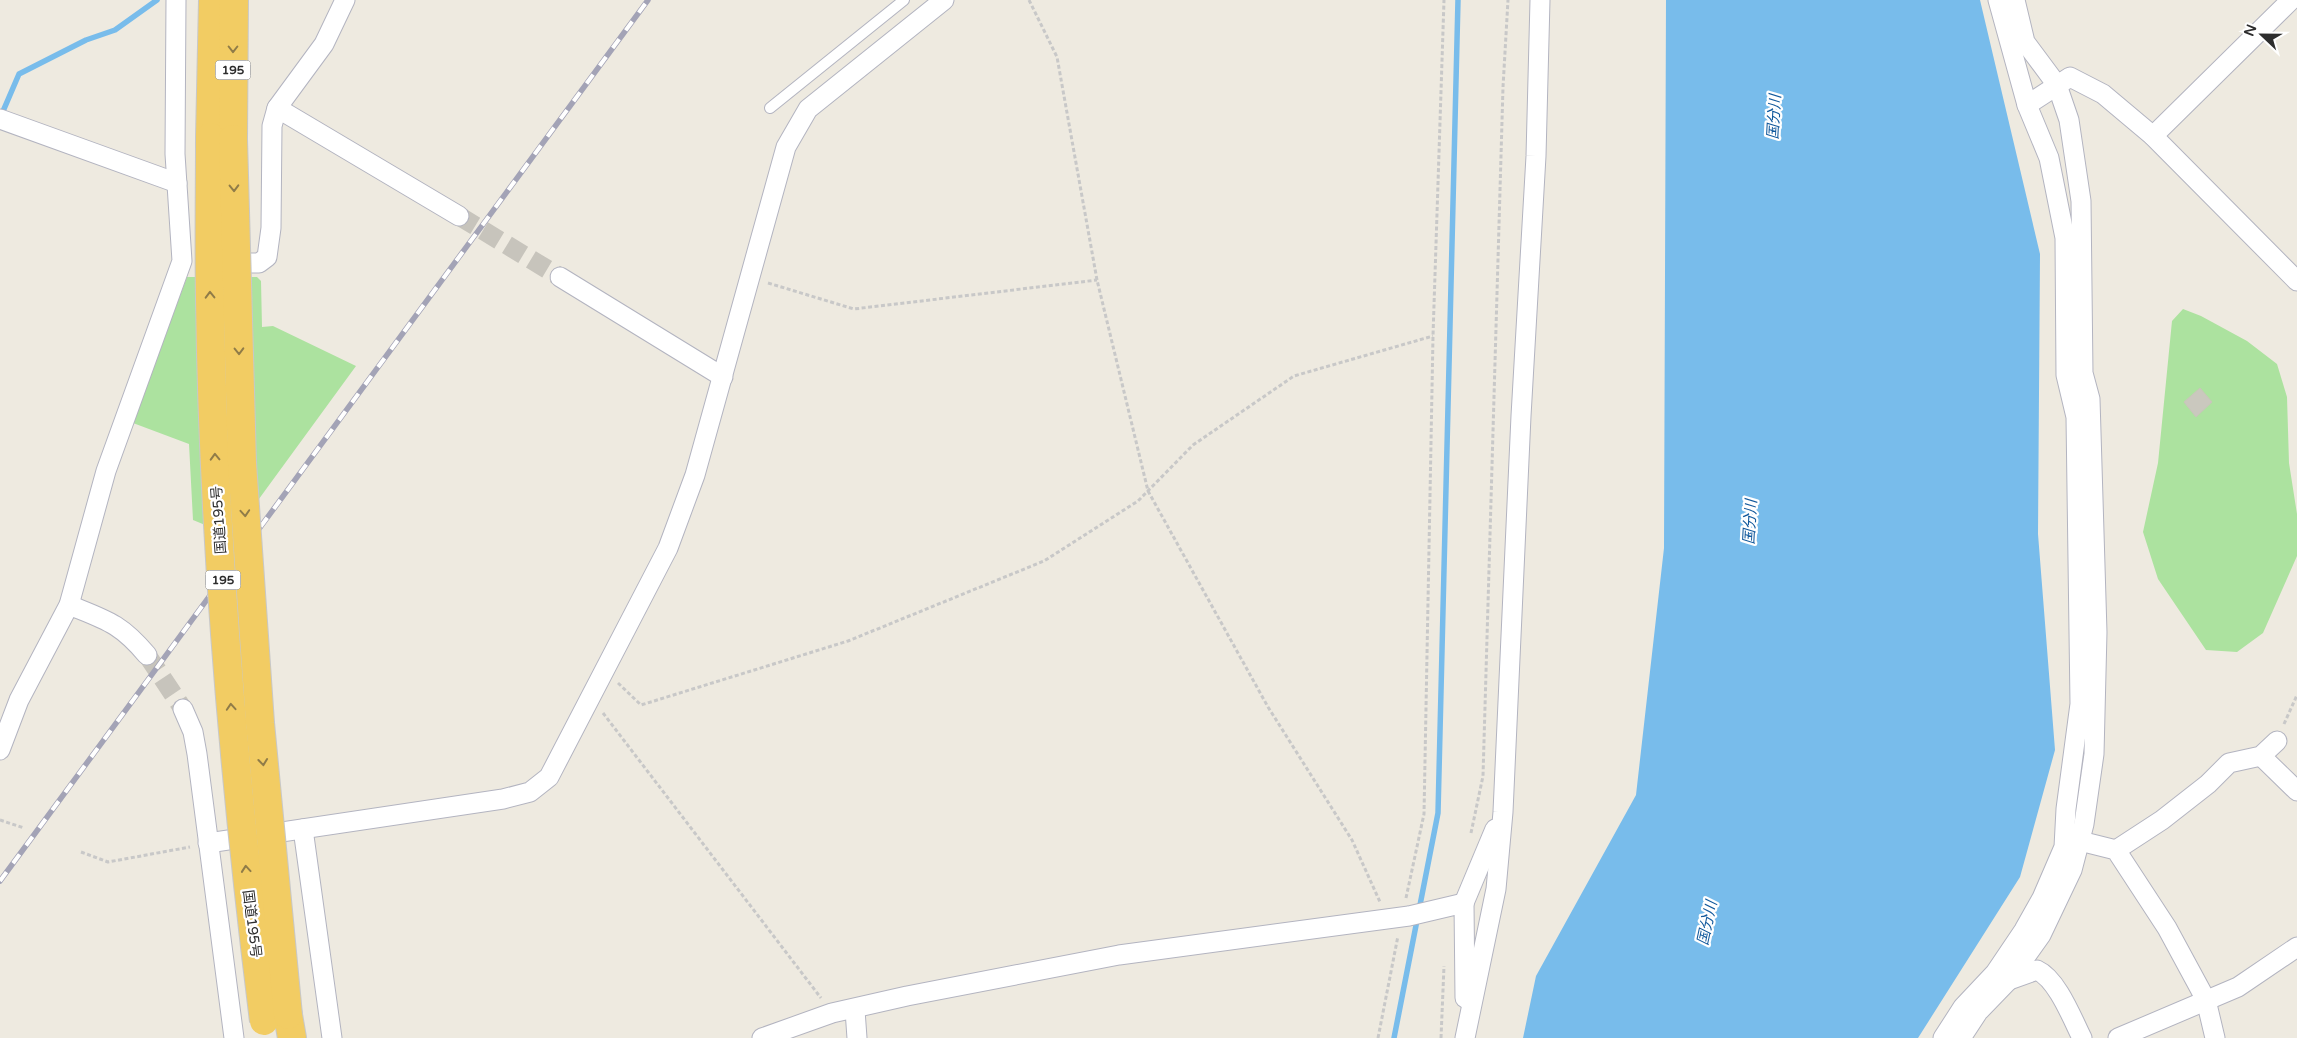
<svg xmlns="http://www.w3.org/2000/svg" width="2297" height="1038" font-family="'Varela Round','Noto Sans JP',sans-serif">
	<rect width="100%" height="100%" fill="#eeeae0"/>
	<g fill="#ace29f">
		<polygon points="187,277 257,277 261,281 262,327 273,326 356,366 232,536 193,520 189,444 133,423"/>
		<polygon points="2183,309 2201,316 2247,341 2277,364 2287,397 2289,463 2297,514 2297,556 2263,633 2237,652 2206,650 2158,579 2143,532 2158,463 2172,321"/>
	</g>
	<polygon fill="#78bceb" points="1666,0 1980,0 2040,254 2038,534 2055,750 2020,877 1918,1038 1523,1038 1536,976 1636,795 1664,548"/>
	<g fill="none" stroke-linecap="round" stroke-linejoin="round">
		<g stroke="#78bceb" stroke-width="5.5">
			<polyline points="1,116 19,74 86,40 115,30 157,0"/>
			<polyline points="1394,1038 1438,813 1458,0"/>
		</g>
	</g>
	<polygon fill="#cac8be" stroke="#c9c6b9" points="2200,388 2212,402 2196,417 2184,402"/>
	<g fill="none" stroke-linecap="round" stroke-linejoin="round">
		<g stroke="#c7c4bc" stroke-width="19" stroke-dasharray="19 9" stroke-linecap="butt">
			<polyline points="459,216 560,277"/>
			<polyline points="147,655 183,709"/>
		</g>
		<g stroke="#b3b4c0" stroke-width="12">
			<polyline id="service" points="770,108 904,0"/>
		</g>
		<g stroke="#b3b4c0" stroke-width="21">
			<g id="minor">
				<polyline points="2027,105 2070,77 2103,94 2153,136 2297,281"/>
				<polyline points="277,108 459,216"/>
				<polyline points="0,119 177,183"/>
				<polyline points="2153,136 2291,0"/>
				<polyline points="226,263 259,263 267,257 271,228 272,126 277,108 324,44 345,0"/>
				<polyline points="560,277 723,377"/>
				<path d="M69,605c37,15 51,18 78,50"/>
				<polyline points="183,709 193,732 197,754 234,1038"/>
				<polyline points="0,750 19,700 69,605 106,471 182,261 175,154 176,0"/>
				<polyline points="2261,756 2297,791"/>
				<polyline points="303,829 332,1038"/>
				<polyline points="2080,841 2116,850 2167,928 2206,1000 2215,1038"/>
				<polyline points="208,843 503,799 530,792 549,777 668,548 695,475 786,147 808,109 944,0"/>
				<polyline points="2116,850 2162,820 2208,784 2229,763 2261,756 2277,741"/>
				<polyline points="1464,903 1495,829"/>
				<path d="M2009,980l28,-10c20,9 35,48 45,68"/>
				<polyline points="855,1010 857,1038"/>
				<polyline points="762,1038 832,1013 907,996 1119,955 1409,916 1464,903 1465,998"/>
				<polyline points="1465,1038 1496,889 1503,812 1521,416 1536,156 1540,0"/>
				<polyline points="1943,1038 1963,1007 1995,973 2024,930 2042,898 2064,847 2066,809 2080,704 2076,417 2066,375 2065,238 2049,158 2027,105 1998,0"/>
				<polyline points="1961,1038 1978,1012 2009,980 2041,935 2072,870 2084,824 2094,754 2097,632 2090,399 2083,373 2081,201 2069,120 2057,85 2025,42 2015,0"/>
				<polyline points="2118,1038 2238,987 2297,947"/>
			</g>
		</g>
		<g stroke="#c8c8c8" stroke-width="30">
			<g id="trunk">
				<polyline points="210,137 213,0"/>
				<polyline points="233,139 234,0"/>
				<polyline points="288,1015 292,1038"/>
			</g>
		</g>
		<g stroke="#c8c8c8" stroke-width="3" stroke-dasharray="4 2.5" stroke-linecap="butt">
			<polyline points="1029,0 1057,57 1097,280 1148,491 1268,707 1352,840 1380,902"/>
			<polyline points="768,283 854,309 1097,280"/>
			<polyline points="618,683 641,705 848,641 1044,561 1138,501 1193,445 1294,376 1433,336"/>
			<polyline points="603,713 821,998"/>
			<polyline points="2284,724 2297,695"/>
			<polyline points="0,820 24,828"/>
			<polyline points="1471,833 1483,776 1503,87 1508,0"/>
			<polyline points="81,852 108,862 190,847"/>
			<polyline points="1406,898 1424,814 1433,336 1444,0"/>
			<polyline points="1378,1038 1398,936"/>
			<polyline points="1441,1038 1444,966"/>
		</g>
		<use href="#service" stroke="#fff" stroke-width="10"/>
		<use href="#minor" stroke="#fff" stroke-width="19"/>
		<use href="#trunk" stroke="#f2cc63" stroke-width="28"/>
		<g stroke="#a3a3b6" stroke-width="5.5">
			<polyline id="rail" points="0,881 648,0"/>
		</g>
		<use href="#rail" stroke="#fff" stroke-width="4" stroke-dasharray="11" stroke-linecap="butt"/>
		<g stroke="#c8c8c8" stroke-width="30" stroke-linecap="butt">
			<g id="trunk-bridge">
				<path d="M210,137c0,54 -1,107 0,161 3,241 24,483 54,723"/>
				<polyline points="233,139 242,463 260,723 288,1015"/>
			</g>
		</g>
		<use href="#trunk-bridge" stroke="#f2cc63" stroke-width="28"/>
	</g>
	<defs><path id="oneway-chevron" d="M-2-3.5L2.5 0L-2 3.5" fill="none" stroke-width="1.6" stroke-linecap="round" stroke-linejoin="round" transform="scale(1.25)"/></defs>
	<g stroke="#907c48">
		<use href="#oneway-chevron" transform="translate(233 49) rotate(90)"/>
		<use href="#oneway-chevron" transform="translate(234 188) rotate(89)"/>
		<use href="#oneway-chevron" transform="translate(210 295) rotate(-91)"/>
		<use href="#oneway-chevron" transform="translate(239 351) rotate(89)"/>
		<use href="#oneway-chevron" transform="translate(215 457) rotate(-92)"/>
		<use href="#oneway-chevron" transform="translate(245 513) rotate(86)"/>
		<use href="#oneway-chevron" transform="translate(231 707) rotate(-94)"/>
		<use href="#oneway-chevron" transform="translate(263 762) rotate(84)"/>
		<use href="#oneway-chevron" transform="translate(246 869) rotate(-95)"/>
	</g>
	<g text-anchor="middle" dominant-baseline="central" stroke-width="4.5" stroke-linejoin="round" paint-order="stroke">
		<g fill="#fff" stroke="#6c6c6c" stroke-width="1">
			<rect x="215.5" y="60.5" width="35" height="19" rx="4"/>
			<rect x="205.5" y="570.5" width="35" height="19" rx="4"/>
		</g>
		<g font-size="12" font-weight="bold" fill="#2d2d2d">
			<text x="233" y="70">195</text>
			<text x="223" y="580">195</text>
		</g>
		<g font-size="14" fill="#2d2d2d" stroke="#fff">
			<text transform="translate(219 520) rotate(-94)">国道195号</text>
			<text transform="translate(252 924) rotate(83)">国道195号</text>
		</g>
		<g font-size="15" font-style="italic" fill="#12599c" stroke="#fff">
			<text transform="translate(1774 117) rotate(-87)">国分川</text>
			<text transform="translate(1750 522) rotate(-87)">国分川</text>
			<text transform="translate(1707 923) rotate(-78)">国分川</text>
		</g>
	</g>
	<g transform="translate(2262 35) rotate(292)" stroke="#ffffff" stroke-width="4" paint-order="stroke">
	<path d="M0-4L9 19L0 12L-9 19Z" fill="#2d2d2d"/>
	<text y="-8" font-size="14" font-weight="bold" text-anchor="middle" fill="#2d2d2d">N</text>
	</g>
</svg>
